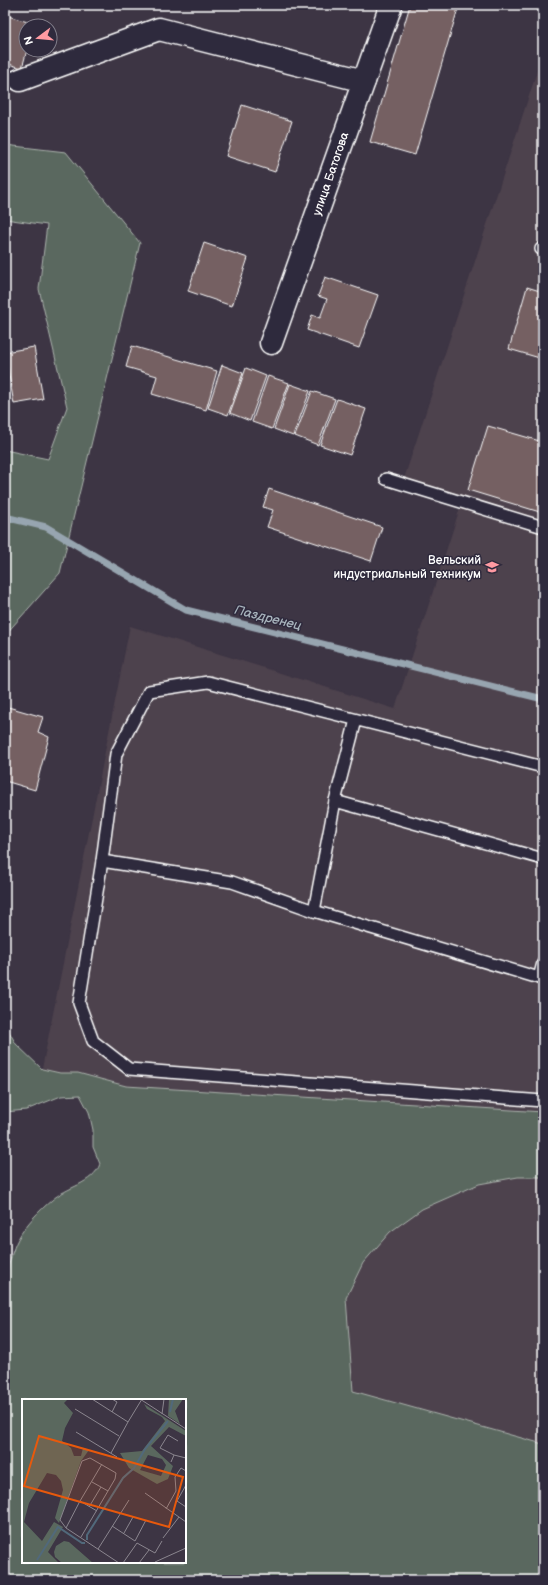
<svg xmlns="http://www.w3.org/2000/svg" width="548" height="1585" font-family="'Balsamiq Sans',sans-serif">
	<rect width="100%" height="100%" fill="#3d3544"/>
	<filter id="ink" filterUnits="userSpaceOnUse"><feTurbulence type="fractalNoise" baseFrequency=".025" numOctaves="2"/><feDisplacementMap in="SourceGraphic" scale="8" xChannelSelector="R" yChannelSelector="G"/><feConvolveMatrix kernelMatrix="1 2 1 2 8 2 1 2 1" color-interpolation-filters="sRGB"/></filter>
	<g filter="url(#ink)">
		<g fill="#4e424d">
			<polygon points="543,53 543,1112 126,1086 78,1073 60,1073 42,1069 130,626 395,709 460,508 401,488"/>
			<polygon points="518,1177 543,1177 543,1444 353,1391 346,1298 363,1263 390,1232 422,1209 479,1184"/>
		</g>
		<g fill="#5a685e" stroke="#acb4ae" fill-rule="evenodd">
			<polygon points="5,145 66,152 140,243 60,573 5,635 5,450 48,459 67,407 39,289 47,225 5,219"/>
			<path d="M7,1028l9,16 26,25 18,4h18l48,13 417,26v65h-25l-39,7 -57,25 -32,23 -27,31 -17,35 7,93 190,53v136h-538l1,-306c4,-11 6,-24 12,-35 8,-15 21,-28 34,-39 14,-13 41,-16 48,-36l-7,-17v-17l-4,-18 -9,-17 -19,1 -35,14 -21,2v-83zM23,1400h162v162h-162z"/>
		</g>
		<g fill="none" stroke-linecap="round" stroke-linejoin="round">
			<polyline stroke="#97a5b0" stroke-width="7" points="5,517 46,527 186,610 543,699"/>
		</g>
		<g fill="#756062" stroke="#fff">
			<polygon points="410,5 459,5 415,155 370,142"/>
			<polygon points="5,15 34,24 33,26 26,26 27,50 22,68 5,63"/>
			<polygon points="242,105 292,121 275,172 226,156"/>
			<polygon points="204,243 248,258 232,306 188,291"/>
			<polygon points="325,277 378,295 359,348 307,330 312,315 320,318 327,299 318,296"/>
			<polygon points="527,287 543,292 543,359 509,349"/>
			<polygon points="132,346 217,371 206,410 152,394 157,376 126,367"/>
			<polygon points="34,347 43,399 14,404 5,352"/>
			<polygon points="222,365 243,373 228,415 208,408"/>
			<polygon points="246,368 266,376 250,421 230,413"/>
			<polygon points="268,376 289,383 272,429 252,422"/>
			<polygon points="290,384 310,391 293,436 274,429"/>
			<polygon points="312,391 335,399 318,445 295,436"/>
			<polygon points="337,399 366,409 350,455 320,445"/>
			<polygon points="488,426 543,442 543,513 468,490"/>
			<polygon points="269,489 382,527 371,561 267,527 273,510 263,507"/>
			<polygon points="8,707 43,717 38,732 49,737 35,790 5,781 5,717"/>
		</g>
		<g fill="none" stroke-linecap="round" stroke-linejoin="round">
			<g stroke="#fff" stroke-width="14">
				<g id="lane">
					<polyline points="5,75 20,80"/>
					<polyline points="541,249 543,249"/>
					<polyline points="386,479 543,527"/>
					<polyline points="543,767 208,682 149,691 116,754 102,861 79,1003 93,1041 129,1069 543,1101"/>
					<polyline points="335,801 543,859"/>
					<polyline points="102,861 232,882 314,911 539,978"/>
					<polyline points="314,911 335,801 356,720"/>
					<polyline points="543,963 539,978 543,979"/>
				</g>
			</g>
			<g stroke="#fff" stroke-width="25">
				<g id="street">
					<polyline points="20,80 159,29 364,81"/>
					<polyline points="271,343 391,5"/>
				</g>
			</g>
			<use href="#lane" stroke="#2f2a3d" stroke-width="11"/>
			<use href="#street" stroke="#2f2a3d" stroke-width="22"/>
		</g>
	</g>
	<defs>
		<g id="university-bare" transform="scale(1.08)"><path d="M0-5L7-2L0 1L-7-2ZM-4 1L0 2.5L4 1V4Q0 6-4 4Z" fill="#ff9aa2" stroke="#2f2a3d" stroke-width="2.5" paint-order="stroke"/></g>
	</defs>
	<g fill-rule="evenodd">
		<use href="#university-bare" x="492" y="567"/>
	</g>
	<g text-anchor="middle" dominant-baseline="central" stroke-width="3" stroke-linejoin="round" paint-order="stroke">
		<g font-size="12" fill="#fff" stroke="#2f2a3d">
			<text transform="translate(331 174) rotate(-71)">улица Батогова</text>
		</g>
		<g font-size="12" fill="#fff" stroke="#2f2a3d" text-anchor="end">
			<text x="481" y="560">Вельский<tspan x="481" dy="14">индустриальный техникум</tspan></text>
		</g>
		<g font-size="13" font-style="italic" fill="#a8b4bd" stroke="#2f2a3d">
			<text transform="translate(268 618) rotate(14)">Паздренец</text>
		</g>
	</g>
	<g transform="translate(22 1399)">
		<rect width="164" height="164" fill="#3d3544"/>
		<path d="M0,0h46l-4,4 9,10 -8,15 -3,13 9,7 3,8h7l2,-8 6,2 -8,11 -22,62 -4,-5 8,-28 -2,-9 -5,-6 -9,-2 -18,30 -5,19 18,19 12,-19 9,5 -15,25 11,11h-37zM147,0h14l-8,12 5,13 -12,-8zM122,5l42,27v5l-17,-9 -18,19 22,20 -5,13 -11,5 -28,-16 -9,-15 22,-2 23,-30 -3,-4 -15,-8zM126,56l14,4 4,6 -5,11 -21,-6zM42,142l5,1 24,21h-31l-7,-6 -1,-5 2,-6z" fill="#5a685e" fill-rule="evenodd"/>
		<path fill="none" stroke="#51697b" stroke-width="2" d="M148,13l3,-13M65,141v-5l36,-57 11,-10 11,-19 23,-28M15,161l21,-33 24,16h3"/>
		<path fill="none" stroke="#8b868f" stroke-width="1" d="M70,0l36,23 14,-23M118,0l46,30M53,10l44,27M90,13l5,-10 -5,-3M140,15l2,-15M54,33l41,25M89,54l17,-31M152,56l-14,-7 8,-13 10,6M149,63l3,-7 12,3M70,83l16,9M164,86l-9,16 9,6M123,94l41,29M58,102l22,-37M67,108l12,-20M144,110l10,-18 -1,-14 6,-9 5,3M90,127l23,15 11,-21M44,129l14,-27 17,10M102,134l9,-16M59,138l34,-58 1,-6 -26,-15 -8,3 -22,59 6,8 53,35M141,139l16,-21M76,150l31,-49M133,163l31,-14M101,164l14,-20 18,10 7,-12M117,164l10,-13"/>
		<path fill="#e8590c" fill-opacity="0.15" stroke="#e8590c" stroke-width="2" d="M17,37l144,41 -14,50 -145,-41z"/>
		<rect width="164" height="164" fill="none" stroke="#fff" stroke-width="2"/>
	</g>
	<rect width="548" height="1585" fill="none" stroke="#2f2a3d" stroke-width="20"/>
	<rect x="10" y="10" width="528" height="1565" fill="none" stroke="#fff" stroke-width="1.5" filter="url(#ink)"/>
	<g transform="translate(38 38) rotate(254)"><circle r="19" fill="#2f2a3d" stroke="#827f8b"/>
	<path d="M0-3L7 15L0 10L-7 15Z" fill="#ff9aa2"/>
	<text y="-6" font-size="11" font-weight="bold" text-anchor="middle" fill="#ffffff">N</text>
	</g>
</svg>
